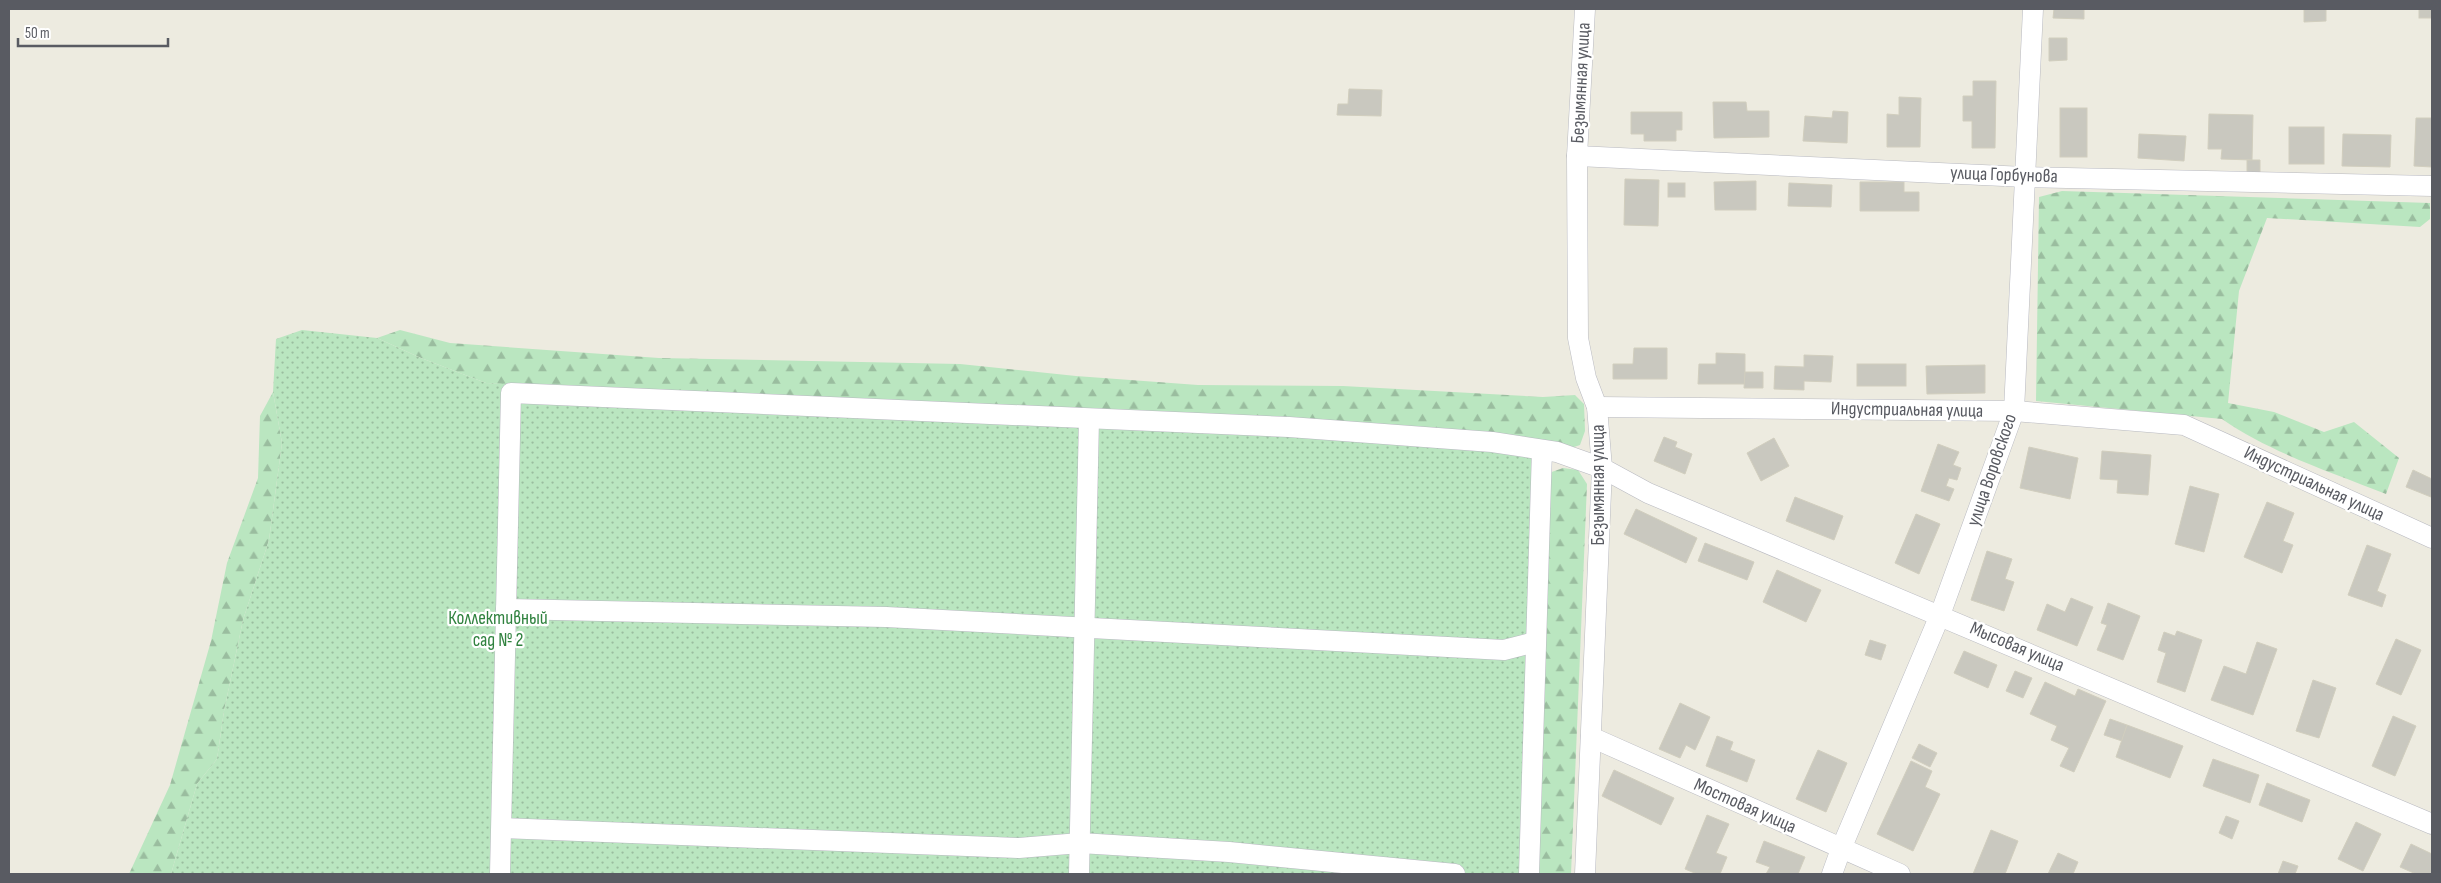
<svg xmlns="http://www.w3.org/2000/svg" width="2441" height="883" font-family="'Sofia Sans Condensed',sans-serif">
	<defs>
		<pattern id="forest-firs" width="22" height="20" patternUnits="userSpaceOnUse" patternTransform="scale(1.25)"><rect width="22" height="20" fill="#bae6c0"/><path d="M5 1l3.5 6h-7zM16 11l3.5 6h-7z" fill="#9abd9f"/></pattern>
		<pattern id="garden-dots" width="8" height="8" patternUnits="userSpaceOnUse" patternTransform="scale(1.25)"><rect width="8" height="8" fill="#bae6c0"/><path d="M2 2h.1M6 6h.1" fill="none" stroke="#9abd9f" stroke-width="1.8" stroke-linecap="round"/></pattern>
	</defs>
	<rect width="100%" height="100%" fill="#edebe0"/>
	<g fill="url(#forest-firs)">
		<path d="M2062,191l368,12v16l-10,8 -153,-9 -28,73 -11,112 46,9 50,20 30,-10 45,36 -13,36c-55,-22 -115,-41 -164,-75l-186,-18 3,-204z"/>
		<polygon points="400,330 450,343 659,358 960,364 1076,376 1198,385 1343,386 1543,397 1575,395 1584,404 1585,431 1580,445 1571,448 486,383 421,358 377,338"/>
		<polygon points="273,392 282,443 269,540 243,620 224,711 217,759 197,784 171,874 129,874 170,785 211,641 227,563 258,478 260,416"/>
		<polygon points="1563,468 1578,470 1587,484 1571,874 1535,874 1546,474"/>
	</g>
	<polygon fill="url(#garden-dots)" points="302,330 377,338 421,358 486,383 1354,423 1538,439 1554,445 1546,474 1535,874 171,874 197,784 217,759 224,711 243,620 269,540 282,443 273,392 276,339"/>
	<g fill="#c9c8bf" stroke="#d1cebe">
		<polygon points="2054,9 2084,9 2084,19 2053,18"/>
		<polygon points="2304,9 2326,9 2326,21 2304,22"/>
		<rect x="2419" y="9" width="13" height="9"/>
		<polygon points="2049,38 2067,38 2067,60 2049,61"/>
		<polygon points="1973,81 1996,81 1995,148 1972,148 1972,121 1963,121 1963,96 1973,96"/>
		<polygon points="1349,89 1382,90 1381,116 1337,115 1338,104 1348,104"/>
		<polygon points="1899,97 1921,98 1920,147 1887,147 1887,114 1899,115"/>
		<polygon points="1713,102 1746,102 1747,111 1769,111 1769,137 1714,138"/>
		<rect x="2060" y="108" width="27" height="49"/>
		<polygon points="1833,111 1848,112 1847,143 1803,141 1805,116 1832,118"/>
		<polygon points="1631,112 1682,112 1682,130 1676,130 1676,141 1644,141 1644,134 1631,134"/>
		<polygon points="2209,114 2253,115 2252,160 2221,159 2222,149 2208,149"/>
		<polygon points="2416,118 2432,118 2432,167 2414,166"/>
		<rect x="2289" y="127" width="35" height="37"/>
		<polygon points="2139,134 2186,136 2184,161 2138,158"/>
		<polygon points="2343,134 2391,135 2390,167 2342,166"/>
		<polygon points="2247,160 2260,160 2260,175 2247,174"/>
		<polygon points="1625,179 1659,180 1658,226 1624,225"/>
		<polygon points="1756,181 1756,210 1715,210 1714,182"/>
		<polygon points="1860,182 1904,182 1904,192 1919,192 1919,211 1860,211"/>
		<rect x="1668" y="183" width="17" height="14"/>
		<polygon points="1789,183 1832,185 1831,207 1788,206"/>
		<polygon points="1634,348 1667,348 1667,379 1613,379 1613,364 1633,364"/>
		<polygon points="1716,353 1745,354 1745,384 1698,384 1699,364 1716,364"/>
		<polygon points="1804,355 1833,356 1831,382 1804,381 1804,390 1774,389 1775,366 1804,367"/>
		<rect x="1857" y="364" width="49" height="22"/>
		<polygon points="1985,365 1985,393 1927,394 1926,366"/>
		<polygon points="1745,372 1763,372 1763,388 1744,388"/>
		<polygon points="1664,437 1677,442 1675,447 1692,454 1685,474 1654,461"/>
		<polygon points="1774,438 1789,466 1761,481 1747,453"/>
		<polygon points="1938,444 1959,452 1953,465 1961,468 1957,480 1949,478 1946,486 1954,489 1949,501 1921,491"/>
		<polygon points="2029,447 2078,458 2070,499 2020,488"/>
		<polygon points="2102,451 2151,455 2148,495 2117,493 2118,480 2100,479"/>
		<polygon points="2413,470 2432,479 2431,497 2406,487"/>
		<polygon points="2190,486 2219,494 2204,552 2175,544"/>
		<polygon points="1795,497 1843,516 1834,540 1786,521"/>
		<polygon points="2267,502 2294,513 2283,541 2293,545 2282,573 2244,557"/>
		<polygon points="1636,509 1697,538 1686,563 1624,534"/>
		<polygon points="1916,514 1940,524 1919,574 1895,563"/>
		<polygon points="1705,543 1754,562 1747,580 1698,561"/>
		<polygon points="2367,545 2391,554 2377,591 2386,595 2382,607 2348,595"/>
		<polygon points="1987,551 2012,559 2005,579 2014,582 2004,611 1971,600"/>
		<polygon points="1777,570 1821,590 1806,622 1763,602"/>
		<polygon points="2071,598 2093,607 2077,646 2037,630 2047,604 2065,612"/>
		<polygon points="2108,603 2140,616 2123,660 2097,650 2107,625 2101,623"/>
		<polygon points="2177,631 2202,640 2185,692 2157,682 2166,653 2158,650 2164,632 2175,636"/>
		<polygon points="2396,639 2421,650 2401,695 2376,684"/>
		<polygon points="1870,640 1886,645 1881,660 1865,655"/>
		<polygon points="2257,642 2277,649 2253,715 2211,700 2224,666 2246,674"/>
		<polygon points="1964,651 1997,665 1988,688 1954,673"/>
		<polygon points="2015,671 2032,678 2023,698 2006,691"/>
		<polygon points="2313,680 2336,688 2319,738 2296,731"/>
		<polygon points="2045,682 2075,696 2078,689 2106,701 2074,772 2060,766 2069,748 2051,740 2057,726 2030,714"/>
		<polygon points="1680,703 1710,717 1695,750 1686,745 1680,758 1659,749"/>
		<polygon points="2393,716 2416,726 2395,776 2372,766"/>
		<polygon points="2110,719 2127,725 2122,741 2104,735"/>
		<polygon points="2127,725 2183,746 2170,778 2116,757"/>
		<polygon points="1717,736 1733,742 1730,750 1755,760 1747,782 1706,766"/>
		<polygon points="1919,744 1937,753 1930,767 1912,758"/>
		<polygon points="1818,750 1847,763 1826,812 1796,799"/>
		<polygon points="2213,759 2259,775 2250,803 2203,786"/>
		<polygon points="1911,761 1932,771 1925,787 1940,794 1913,851 1877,834"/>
		<polygon points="1614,770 1674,798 1661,825 1602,796"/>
		<polygon points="2267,783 2310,800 2302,822 2259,805"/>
		<polygon points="1707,815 1729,824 1716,853 1727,857 1720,874 1697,874 1685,869"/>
		<polygon points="2226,816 2239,821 2232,839 2219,833"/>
		<polygon points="2356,822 2381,834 2363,871 2338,859"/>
		<polygon points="1991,830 2018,841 2005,874 1973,874"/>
		<polygon points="1764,841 1805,857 1798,874 1766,874 1770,867 1756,862"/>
		<polygon points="2411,844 2432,854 2432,874 2416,874 2400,867"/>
		<polygon points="2058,853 2078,862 2073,874 2048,874"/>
		<polygon points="2283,861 2298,866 2295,874 2278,874"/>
	</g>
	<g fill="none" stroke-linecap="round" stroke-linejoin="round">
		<g stroke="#b8b9c0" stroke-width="21">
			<g id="minor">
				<polyline points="1585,9 1577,156 1578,338 1586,378 1597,407 1602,468 1585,874"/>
				<polyline points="1577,156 2025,177 2432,186"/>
				<polyline points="1597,407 2014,411 2184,425 2432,538"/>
				<polyline points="506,609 886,617 1504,650 1535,642"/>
				<polyline points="1591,737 1900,874"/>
				<polyline points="502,828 1019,848 1080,843 1229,852 1455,874"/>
				<polyline points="500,874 511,393 1289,427 1492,442 1557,452 1602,468 1648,493 2432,824"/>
				<polyline points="1079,874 1089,419"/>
				<polyline points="1529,874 1542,450"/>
				<polyline points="1832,874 1841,849 1940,615 2014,411 2033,9"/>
			</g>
		</g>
		<use href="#minor" stroke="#fff" stroke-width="20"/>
	</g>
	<g text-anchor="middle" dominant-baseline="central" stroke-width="4.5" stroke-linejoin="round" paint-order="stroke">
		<g font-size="19" fill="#595b62" stroke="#fff">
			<text transform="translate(1581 83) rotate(-87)">Безымянная улица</text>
			<text transform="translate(2004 175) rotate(2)">улица Горбунова</text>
			<text transform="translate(1907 410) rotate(1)">Индустриальная улица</text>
			<text transform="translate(1992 470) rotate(-71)">улица Воровского</text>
			<text transform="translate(2314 484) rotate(25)">Индустриальная улица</text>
			<text transform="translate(1598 485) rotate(-90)">Безымянная улица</text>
			<text transform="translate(2017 647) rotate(23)">Мысовая улица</text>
			<text transform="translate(1745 806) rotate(24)">Мостовая улица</text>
		</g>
		<g font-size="19" fill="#30823f" stroke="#fff">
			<text x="498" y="618">Коллективный<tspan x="498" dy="22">сад № 2</tspan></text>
		</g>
	</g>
	<rect width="2441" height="883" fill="none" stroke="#595b62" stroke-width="20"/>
	<path d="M18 38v8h150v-8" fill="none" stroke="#595b62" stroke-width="2.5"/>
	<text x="25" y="38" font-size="15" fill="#595b62" stroke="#ffffff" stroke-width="4" paint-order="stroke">50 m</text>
</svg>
